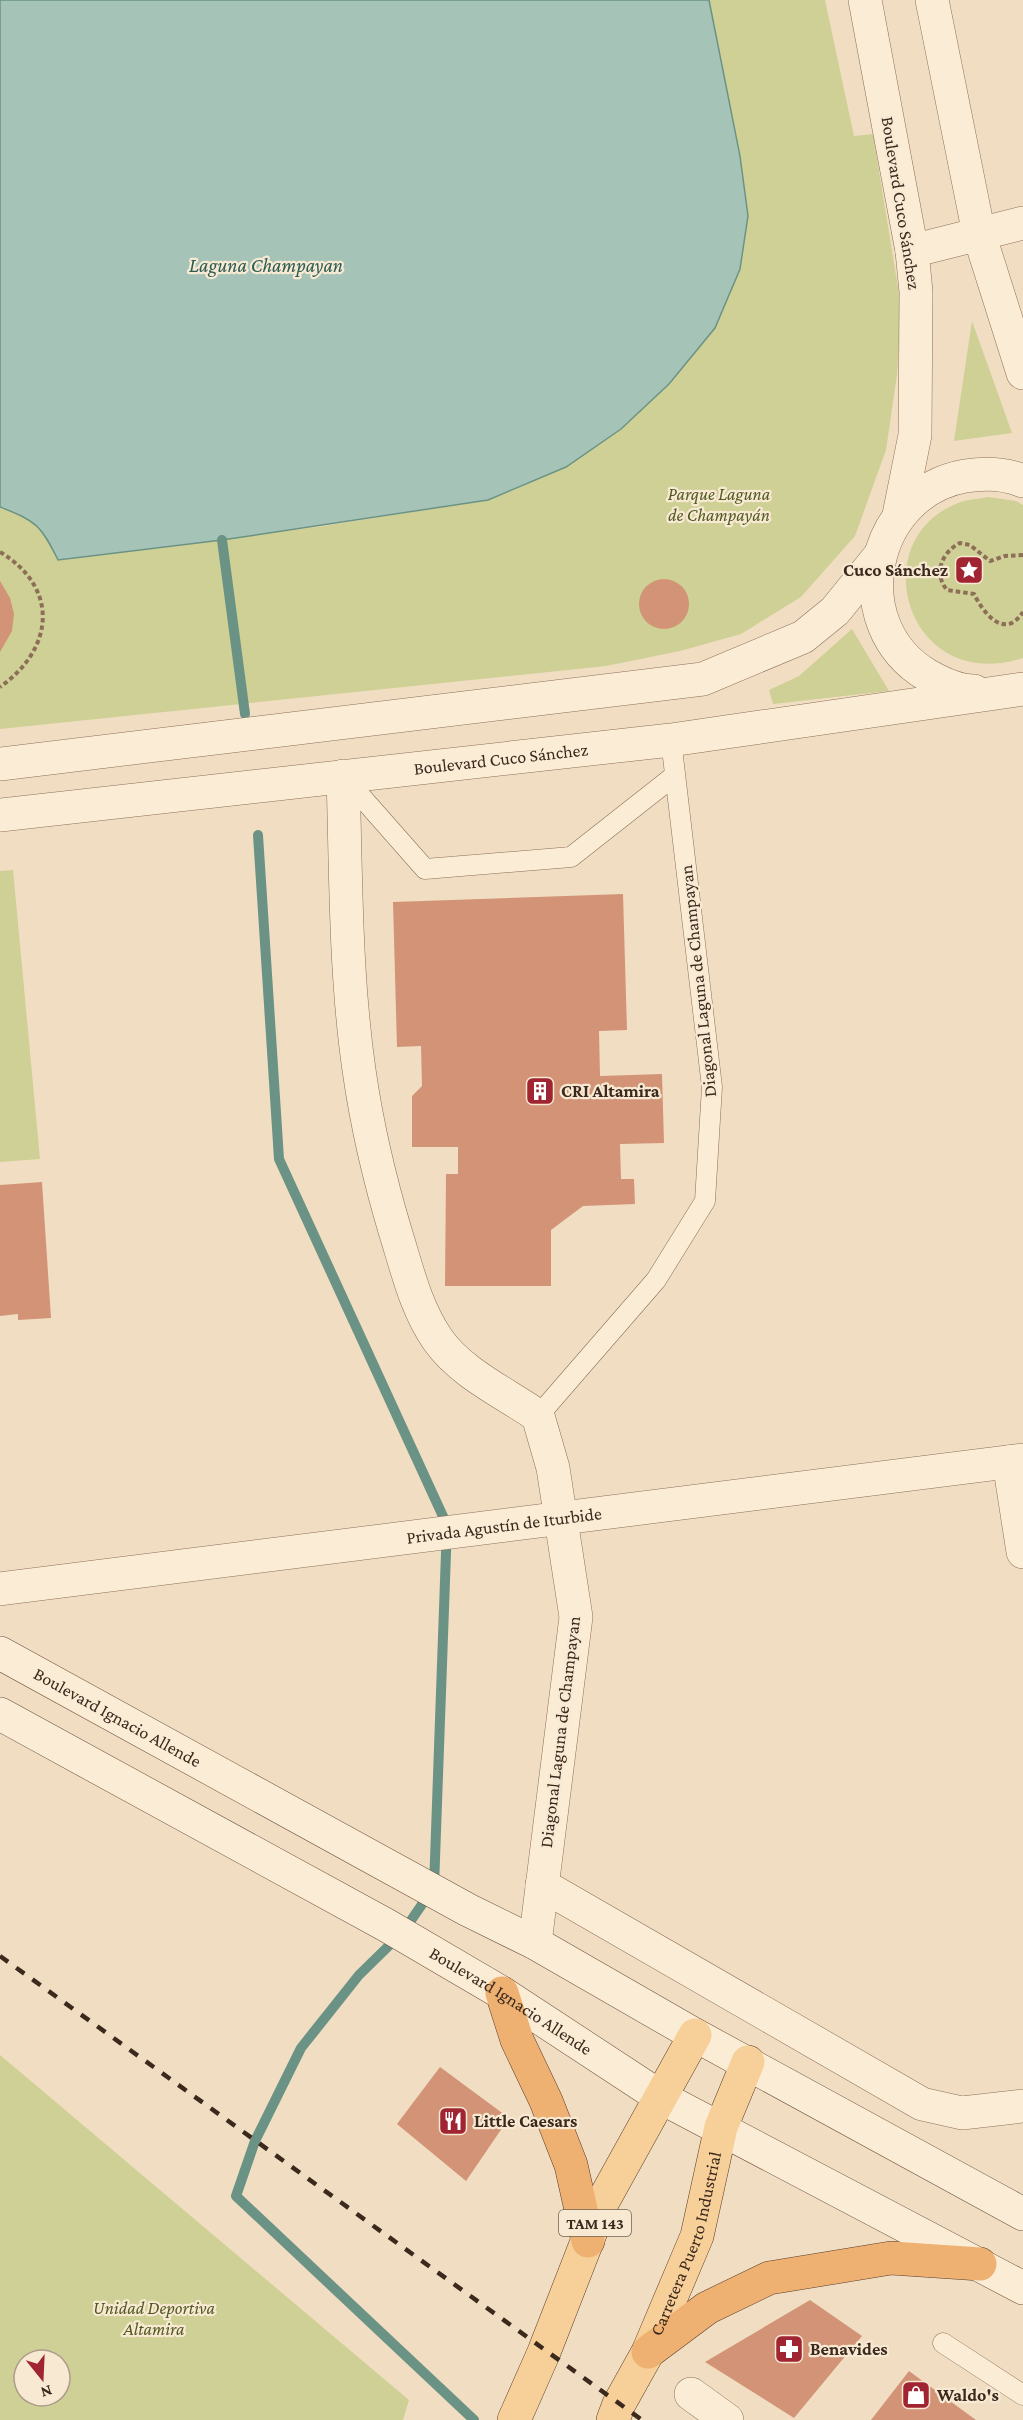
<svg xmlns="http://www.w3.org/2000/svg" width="1023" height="2420" font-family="'Crimson Pro',serif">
	<rect width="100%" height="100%" fill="#f1dec2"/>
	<g fill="#cfd095" fill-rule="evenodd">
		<path d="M709,0h116l29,136 19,-2 28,172 -4,69 -11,75 -31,86 -54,61 -60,37 -61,17 -74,15 -606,63v-222c36,14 41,18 59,53l265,-34 164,-26 78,-33 55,-38 119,-160 8,-53 -8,-60z"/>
		<polygon points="972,321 1012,433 954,441"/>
		<path d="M988,497l28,4 7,4v153c-117,38 -162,-121 -62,-156 8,-3 18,-3 27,-5z"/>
		<polygon points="852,629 889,691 773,704 769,690 799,676"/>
		<polygon points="13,870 40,1159 0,1162 0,871"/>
		<path d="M0,2055l409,345 -6,20h-403zM24,2360h36v36h-36z"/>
	</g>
	<path fill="#a5c4b7" stroke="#6b9385" stroke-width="1.5" d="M0,0h709l31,156 8,60 -8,53 -25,59 -46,56 -48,45 -55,38 -78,33 -266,40 -164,20c-17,-35 -22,-39 -58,-53z"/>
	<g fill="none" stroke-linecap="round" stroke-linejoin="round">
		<g stroke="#6b9385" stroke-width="10">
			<polyline points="222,540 245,714"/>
			<polyline points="258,835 279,1159 447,1525 434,1887 403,1932 359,1975 301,2048 255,2141 236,2196 474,2420"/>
		</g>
	</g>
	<g fill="#d29376">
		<circle cx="664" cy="604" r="25"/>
		<polygon points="0,581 10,598 14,614 12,631 0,652"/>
		<polygon points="623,894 627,1030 599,1031 600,1076 662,1074 664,1143 620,1144 621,1179 634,1179 635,1204 583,1206 551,1230 551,1286 445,1286 446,1174 458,1174 458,1147 412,1147 412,1096 422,1086 421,1046 397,1047 393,902"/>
		<polygon points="42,1182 51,1318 18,1320 18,1314 0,1316 0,1185"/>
		<polygon points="440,2067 509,2118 466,2181 397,2124"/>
		<polygon points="810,2300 862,2336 794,2418 705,2362"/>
		<polygon points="909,2371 976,2420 871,2420"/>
	</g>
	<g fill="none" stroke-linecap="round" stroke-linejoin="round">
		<g stroke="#8d6f58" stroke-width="21">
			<g id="service">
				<polyline points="343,776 425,869 571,857 674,776"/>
				<polyline points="538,1416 656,1280 705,1201 712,1087 671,740"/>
				<polyline points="943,2343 1023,2395"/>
			</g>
		</g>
		<g stroke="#8d6f58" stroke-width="34">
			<g id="minor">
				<polyline points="865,0 912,251"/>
				<polyline points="932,0 979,234"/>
				<path d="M343,776c3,98 2,197 16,294 8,56 21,111 37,164 11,35 20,75 42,106 23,33 67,53 100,76l15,52 23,149 -41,326"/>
				<polyline points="1009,1462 1023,1552"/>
				<path id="s1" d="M0,1589l1023,-129"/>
				<polyline points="542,1885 922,2104 962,2113 1023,2106"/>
				<polyline points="691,2394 727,2420"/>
			</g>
		</g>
		<g stroke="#8d6f58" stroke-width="34">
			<g id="tertiary">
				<polyline points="979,234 1023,373"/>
				<polyline points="899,515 915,435 916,292 912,251 1023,223"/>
				<path d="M974,691c-16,0 -33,-8 -47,-16 -84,-50 -57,-182 38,-199 19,-3 39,-3 58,5"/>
				<polyline points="0,764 703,679 803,637 835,611 878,558"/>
				<path id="s2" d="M0,815l671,-75 352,-51"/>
			</g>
		</g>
		<g stroke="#6e503b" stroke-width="34">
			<g id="secondary">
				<path id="s3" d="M0,1653l468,257 67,33 160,92 328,179"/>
				<path id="s4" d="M0,1714l386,211 116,68 160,105 361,190"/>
			</g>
		</g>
		<g stroke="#5a3d2c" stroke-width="34">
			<g id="primary">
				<polyline points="514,2420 544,2352 602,2203 695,2035"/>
				<path id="s5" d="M613,2420l6,-16 29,-52 49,-116 24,-109 27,-65"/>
			</g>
		</g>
		<g stroke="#5a3d2c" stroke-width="34">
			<g id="trunk">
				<polyline points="502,1993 517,2040 546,2101 571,2165 588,2241"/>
				<polyline points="648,2352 707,2308 769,2278 891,2258 980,2264"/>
			</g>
		</g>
		<g stroke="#8d6f58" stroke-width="4" stroke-dasharray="4.5 3" stroke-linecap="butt">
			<path d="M0,552c60,36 54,97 0,135"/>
			<path d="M1023,555l-18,1 -15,5 -20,-16 -10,-2c-18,9 -27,30 -13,47l27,4c9,18 30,47 49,18"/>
		</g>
		<use href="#service" stroke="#fbecd6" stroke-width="20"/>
		<use href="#minor" stroke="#fbecd6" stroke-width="33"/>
		<use href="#tertiary" stroke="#fbecd6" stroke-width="33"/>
		<use href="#secondary" stroke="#fbecd6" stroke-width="33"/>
		<use href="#primary" stroke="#f7cf98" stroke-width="33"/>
		<use href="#trunk" stroke="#eeb172" stroke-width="33"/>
		<polyline stroke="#3b291d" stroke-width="4.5" stroke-dasharray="10 10" stroke-linecap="butt" points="0,1956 642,2420"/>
	</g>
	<defs>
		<g id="sight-square" transform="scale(1.5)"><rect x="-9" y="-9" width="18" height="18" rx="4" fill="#a02431" stroke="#f8e9d3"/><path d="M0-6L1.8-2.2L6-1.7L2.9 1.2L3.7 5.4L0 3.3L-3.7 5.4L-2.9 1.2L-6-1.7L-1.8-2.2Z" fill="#fff"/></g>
		<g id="building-square" transform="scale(1.5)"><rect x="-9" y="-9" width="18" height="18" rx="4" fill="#a02431" stroke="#f8e9d3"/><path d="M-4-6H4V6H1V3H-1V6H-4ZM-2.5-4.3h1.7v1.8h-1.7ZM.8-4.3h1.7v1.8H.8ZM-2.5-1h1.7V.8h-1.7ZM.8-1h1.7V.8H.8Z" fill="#fff"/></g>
		<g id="restaurant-square" transform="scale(1.5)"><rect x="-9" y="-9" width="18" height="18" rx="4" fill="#a02431" stroke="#f8e9d3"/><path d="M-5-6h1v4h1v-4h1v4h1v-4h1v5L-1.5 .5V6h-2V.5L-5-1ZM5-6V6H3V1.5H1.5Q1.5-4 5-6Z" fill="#fff"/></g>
		<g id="pharmacy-square" transform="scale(1.5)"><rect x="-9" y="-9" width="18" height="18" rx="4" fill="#a02431" stroke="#f8e9d3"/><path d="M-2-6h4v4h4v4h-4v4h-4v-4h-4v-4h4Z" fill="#fff"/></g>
		<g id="shop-square" transform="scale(1.5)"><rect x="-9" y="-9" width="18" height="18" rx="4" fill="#a02431" stroke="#f8e9d3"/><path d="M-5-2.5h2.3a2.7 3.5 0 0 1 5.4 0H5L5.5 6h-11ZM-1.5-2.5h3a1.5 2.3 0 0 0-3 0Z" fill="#fff"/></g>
	</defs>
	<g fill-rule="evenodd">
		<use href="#sight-square" x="969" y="570"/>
		<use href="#building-square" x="540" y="1091"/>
		<use href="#restaurant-square" x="453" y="2121"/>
		<use href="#pharmacy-square" x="789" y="2349"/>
		<use href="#shop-square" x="916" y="2395"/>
	</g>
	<g text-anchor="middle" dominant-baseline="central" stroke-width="4.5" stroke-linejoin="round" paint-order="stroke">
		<rect fill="#f8e9d3" stroke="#746354" stroke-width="1.5" x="559" y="2210" width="72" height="26" rx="4.5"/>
		<g font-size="16" font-weight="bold" fill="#3b291d">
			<text x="595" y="2223">TAM 143</text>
		</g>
		<g font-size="18" fill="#3b291d" stroke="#f8e9d3">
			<text transform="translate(901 203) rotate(81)">Boulevard Cuco Sánchez</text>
			<text stroke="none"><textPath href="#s2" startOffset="504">Boulevard Cuco Sánchez</textPath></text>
			<text transform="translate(698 981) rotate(-96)">Diagonal Laguna de Champayan</text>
			<text stroke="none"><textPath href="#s1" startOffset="508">Privada Agustín de Iturbide</textPath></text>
			<text stroke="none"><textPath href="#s3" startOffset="134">Boulevard Ignacio Allende</textPath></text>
			<text transform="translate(560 1732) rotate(-83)">Diagonal Laguna de Champayan</text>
			<text stroke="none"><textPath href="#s4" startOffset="586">Boulevard Ignacio Allende</textPath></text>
			<text stroke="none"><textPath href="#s5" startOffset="192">Carretera Puerto Industrial</textPath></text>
		</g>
		<g font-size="18" font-style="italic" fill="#515922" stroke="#f8e9d3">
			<text x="719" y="494">Parque Laguna<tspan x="719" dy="21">de Champayán</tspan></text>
			<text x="154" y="2308">Unidad Deportiva<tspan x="154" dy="21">Altamira</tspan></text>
		</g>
		<g font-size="18" font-weight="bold" fill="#3b291d" stroke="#f8e9d3" text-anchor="start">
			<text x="948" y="570" text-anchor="end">Cuco Sánchez</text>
			<text x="561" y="1091">CRI Altamira</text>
			<text x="474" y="2121">Little Caesars</text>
			<text x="810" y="2349">Benavides</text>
			<text x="937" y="2395">Waldo's</text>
		</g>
		<g font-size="20" font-style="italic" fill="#2b5c54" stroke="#f8e9d3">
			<text x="266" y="265">Laguna Champayan</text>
		</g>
	</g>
	<g transform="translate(42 2378) rotate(162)"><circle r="28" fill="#f8e9d3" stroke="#ac9c8a" stroke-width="1.5"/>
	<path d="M0-4.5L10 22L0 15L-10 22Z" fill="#a02431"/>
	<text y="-9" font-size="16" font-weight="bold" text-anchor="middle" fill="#3b291d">N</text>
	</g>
</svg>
